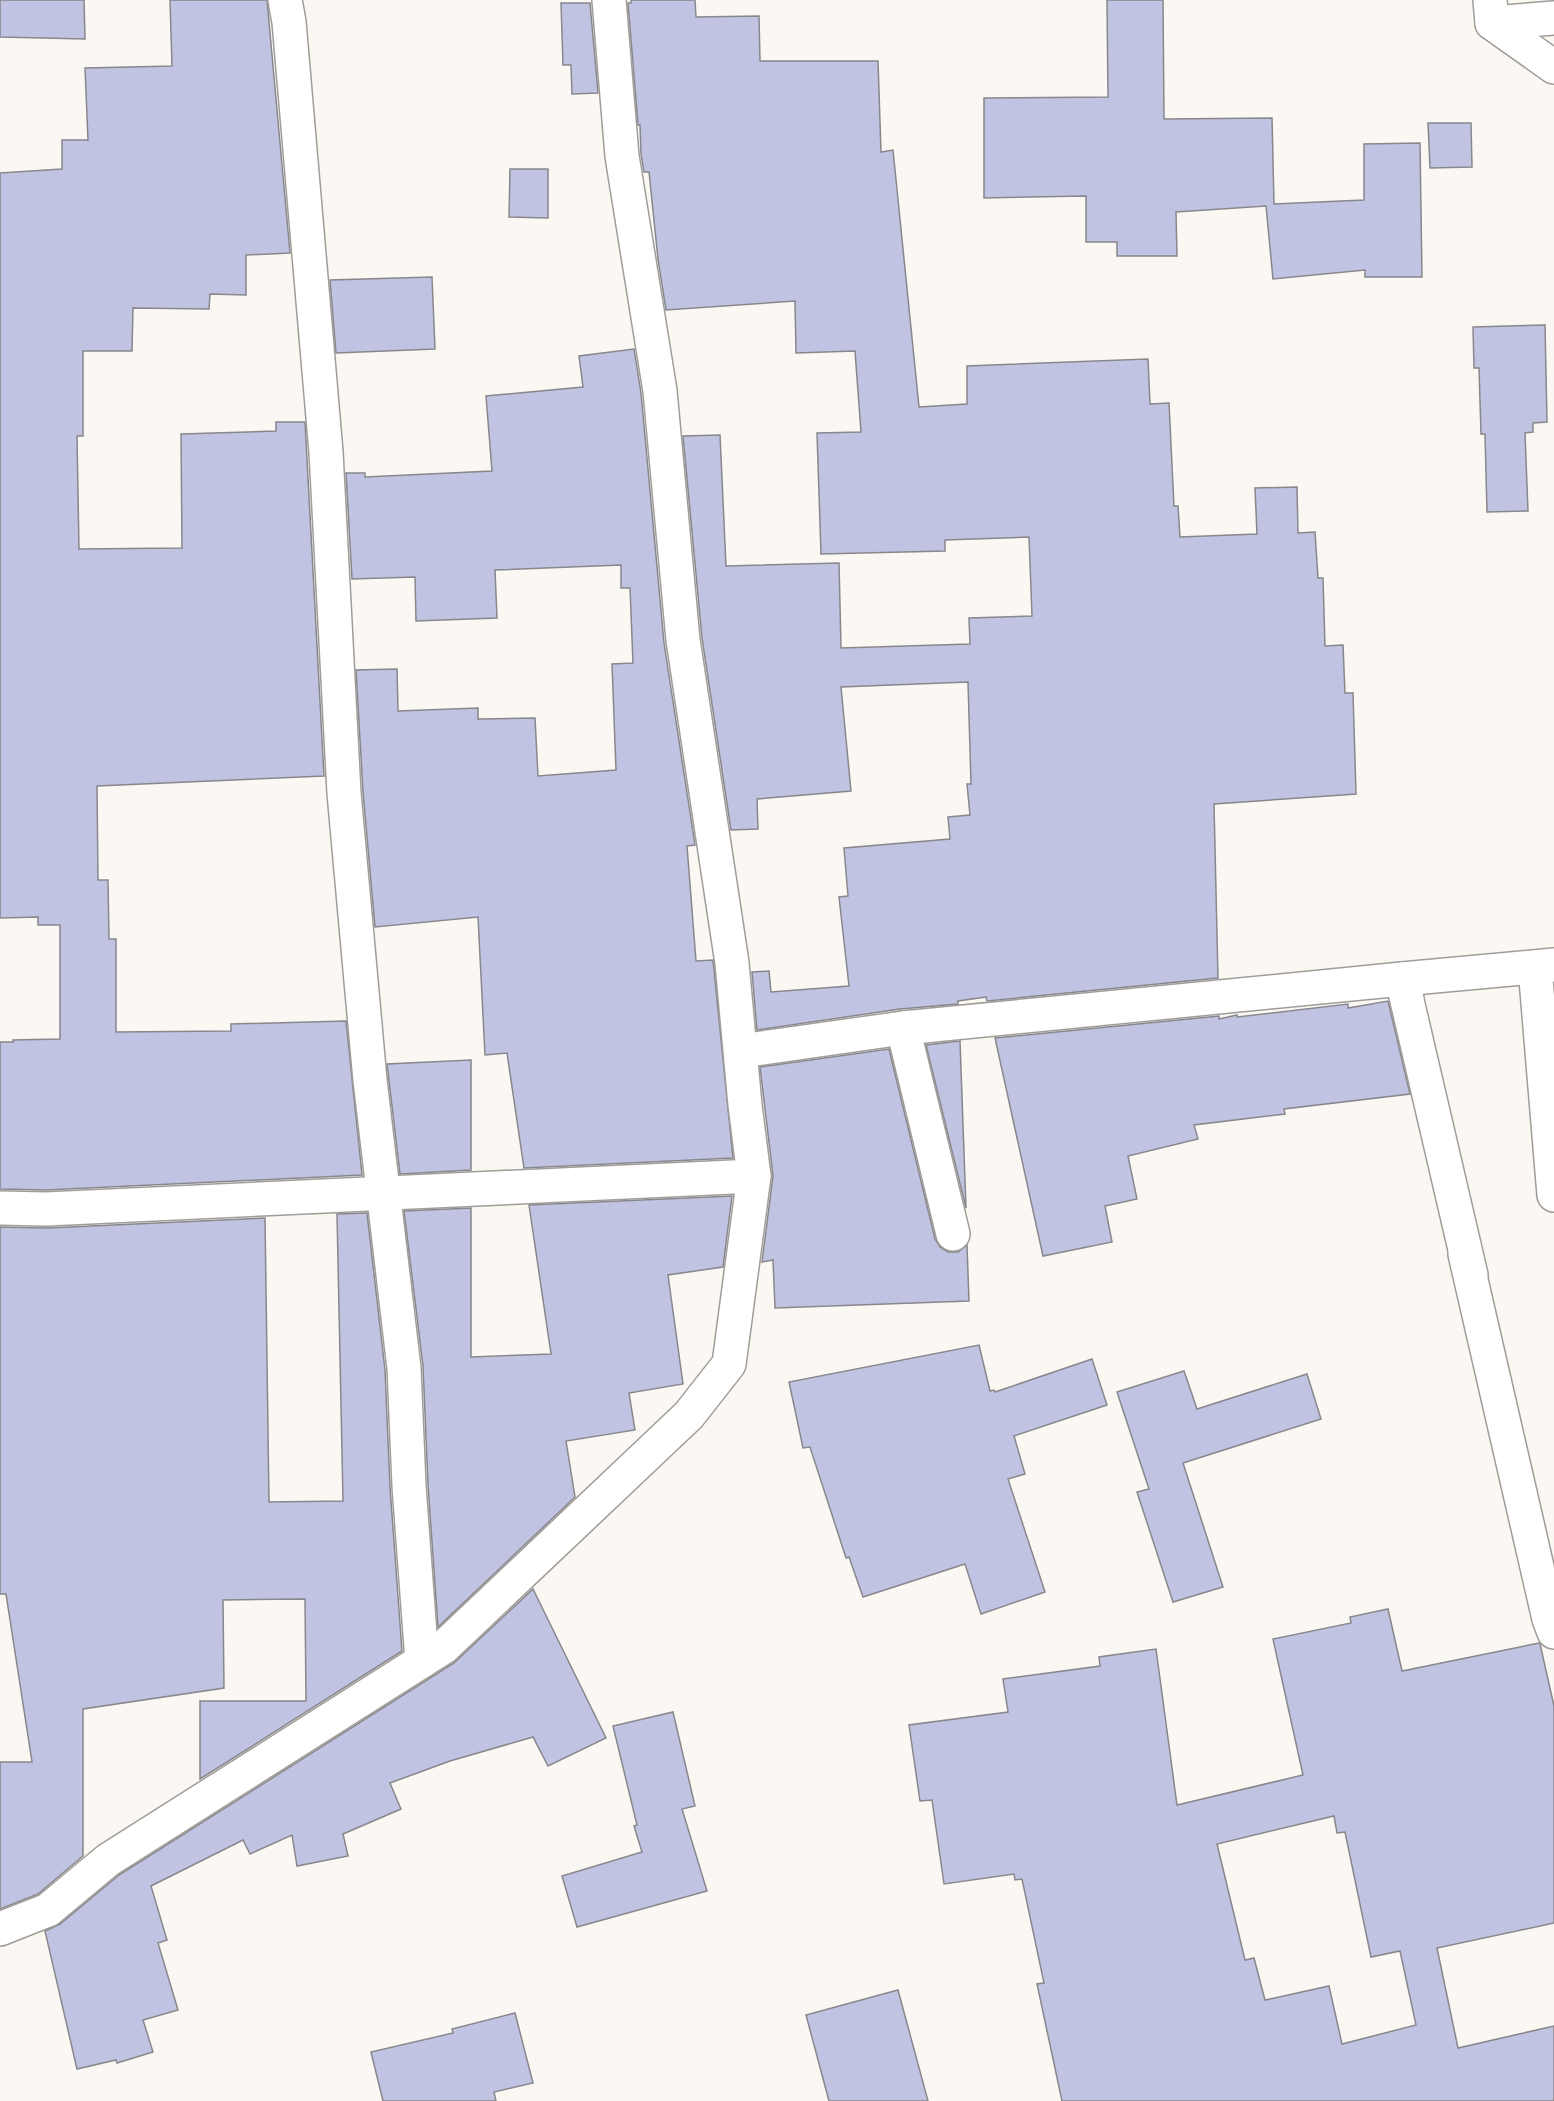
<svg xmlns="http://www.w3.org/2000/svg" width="1554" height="2101" font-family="'Golos Text',sans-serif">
	<rect width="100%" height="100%" fill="#fbf7f2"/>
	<g fill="#c1c3e3" stroke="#87878c" stroke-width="1.5" fill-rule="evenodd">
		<polygon points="0,0 84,0 85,39 0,37"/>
		<polygon points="170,0 267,0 290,253 246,255 246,295 210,294 209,309 133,308 132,351 83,351 83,436 77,436 79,549 182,548 181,434 276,431 276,422 305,422 324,776 97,786 98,880 108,880 109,939 116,939 116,1032 231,1031 231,1024 346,1021 362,1175 46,1190 0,1189 0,1042 13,1042 13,1040 60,1039 60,925 38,925 38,917 0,918 0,173 62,169 62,140 88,140 85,68 172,66"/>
		<polygon points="631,0 695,0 696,17 759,16 760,61 878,61 881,152 893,150 919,407 967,404 967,366 1148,359 1150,404 1169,403 1174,506 1178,506 1180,537 1257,534 1255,488 1297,487 1298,533 1315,532 1318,578 1323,578 1325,646 1343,645 1345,693 1353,693 1356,794 1214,804 1218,978 987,1001 986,997 958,1001 958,1004 900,1009 757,1030 752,972 769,971 771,992 849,986 839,897 848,896 844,848 950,839 948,817 970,815 967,784 971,784 968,682 841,687 851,791 757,799 758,829 731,830 702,638 683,436 720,435 726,566 839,563 841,648 970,644 969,618 1032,616 1029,537 945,540 945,551 821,554 817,433 861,432 855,351 796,353 795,301 666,310 658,259 649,172 644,172 641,154 640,125 638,125 628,3 631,3"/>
		<polygon points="1107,0 1163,0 1164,119 1272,118 1274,204 1364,200 1364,144 1420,143 1422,277 1365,277 1365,270 1273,279 1266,206 1176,212 1177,256 1117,256 1117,242 1086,242 1086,196 984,198 984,98 1108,97"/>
		<polygon points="561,3 590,3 598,93 572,94 571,65 563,65"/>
		<polygon points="1428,123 1471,123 1472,167 1430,168"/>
		<polygon points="510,169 548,169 548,218 509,217"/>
		<polygon points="432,277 435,349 336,353 330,280"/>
		<polygon points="1545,325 1547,422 1533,423 1533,432 1525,433 1528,511 1487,512 1485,434 1481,434 1479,368 1474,368 1473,327"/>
		<polygon points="634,349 641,393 664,643 695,845 687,846 696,961 713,960 733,1158 524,1168 507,1053 485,1055 478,917 375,927 363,792 356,670 397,669 398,711 478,708 478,719 535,718 538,776 616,770 612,664 633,663 630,588 621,588 621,565 495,570 497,618 416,621 415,577 352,579 346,473 365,473 365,477 492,471 486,396 583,387 579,356"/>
		<polygon points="1388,1001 1410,1094 1284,1109 1285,1114 1194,1125 1198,1139 1128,1156 1137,1199 1105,1206 1112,1242 1043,1256 995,1038 1219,1016 1219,1019 1237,1015 1237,1017 1348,1004 1348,1008"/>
		<polygon points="960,1041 966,1208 926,1045"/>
		<polygon points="889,1049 935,1239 940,1247 948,1252 958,1252 967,1245 969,1301 775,1308 773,1260 762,1262 773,1176 760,1067"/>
		<polygon points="471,1060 471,1170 400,1174 387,1064"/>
		<polygon points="732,1196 723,1267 668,1275 683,1384 629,1393 635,1430 566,1441 575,1497 438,1627 428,1485 423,1366 404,1211 471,1208 471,1357 551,1354 529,1205"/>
		<polygon points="367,1213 385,1370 390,1487 402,1651 200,1779 200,1701 306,1701 305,1599 223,1600 224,1688 83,1709 83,1856 38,1894 0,1909 0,1762 32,1762 6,1594 0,1594 0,1227 47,1228 265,1218 269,1502 343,1501 337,1214"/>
		<polygon points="979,1345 990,1391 994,1390 995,1392 1092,1359 1107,1405 1014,1436 1025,1474 1008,1479 1045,1592 981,1614 965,1564 863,1597 849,1557 846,1558 810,1447 803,1448 789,1382"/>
		<polygon points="1184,1371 1197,1409 1307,1374 1321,1419 1183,1463 1223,1587 1173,1602 1137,1492 1149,1489 1117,1392"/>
		<polygon points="533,1589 606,1738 548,1766 533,1737 450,1761 390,1783 401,1809 343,1834 348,1856 297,1866 292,1835 250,1854 243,1840 151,1886 167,1940 158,1943 178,2010 143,2020 153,2052 117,2063 116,2060 77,2069 45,1931 60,1924 119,1875 454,1663"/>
		<path d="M1388,1609l14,62 137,-28 1,1 14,62v217l-117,25 21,100 96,-22v75h-492l-25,-117 7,-1 -22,-104 -7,1 -1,-6 -70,10 -12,-84 -12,1 -11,-76 99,-13 -5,-33 97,-13 -1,-9 57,-8 21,156 126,-30 -30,-136 78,-16 -1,-6zM1334,1816l3,17 8,-1 26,125 29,-6 16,74 -74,19 -13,-58 -64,14 -11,-42 -9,2 -28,-116z"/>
		<polygon points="673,1712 695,1806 682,1809 707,1891 577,1927 562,1876 642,1852 634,1826 637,1825 613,1726"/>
		<polygon points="898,1990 928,2101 829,2101 806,2015"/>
		<polygon points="515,2013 533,2083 494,2092 496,2101 383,2101 371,2052 453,2033 452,2029"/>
	</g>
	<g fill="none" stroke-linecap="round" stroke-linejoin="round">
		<g stroke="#a09c98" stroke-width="36">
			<g id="minor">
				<polyline points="285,0 289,22 326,452 344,793 370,1080 404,1368 409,1486 422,1661"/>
				<polyline points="1490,0 1492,23 1554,67"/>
				<polyline points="1492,23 1554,18"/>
				<polyline points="1535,967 1554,1195"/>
				<polyline points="1407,999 1402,979 1554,965"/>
				<polyline points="903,1028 953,1234"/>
				<polyline points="741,1051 903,1028 1402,979 1471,1275"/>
				<polyline points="0,1208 46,1209 754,1176"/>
				<polyline points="1465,1254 1549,1619 1554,1632"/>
				<polyline points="0,1929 48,1910 108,1860 444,1647 689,1415 729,1364 754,1176 745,1105 732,963 683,640 660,391 622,156 609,0"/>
			</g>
		</g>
		<use href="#minor" stroke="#fff" stroke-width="33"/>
	</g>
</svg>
